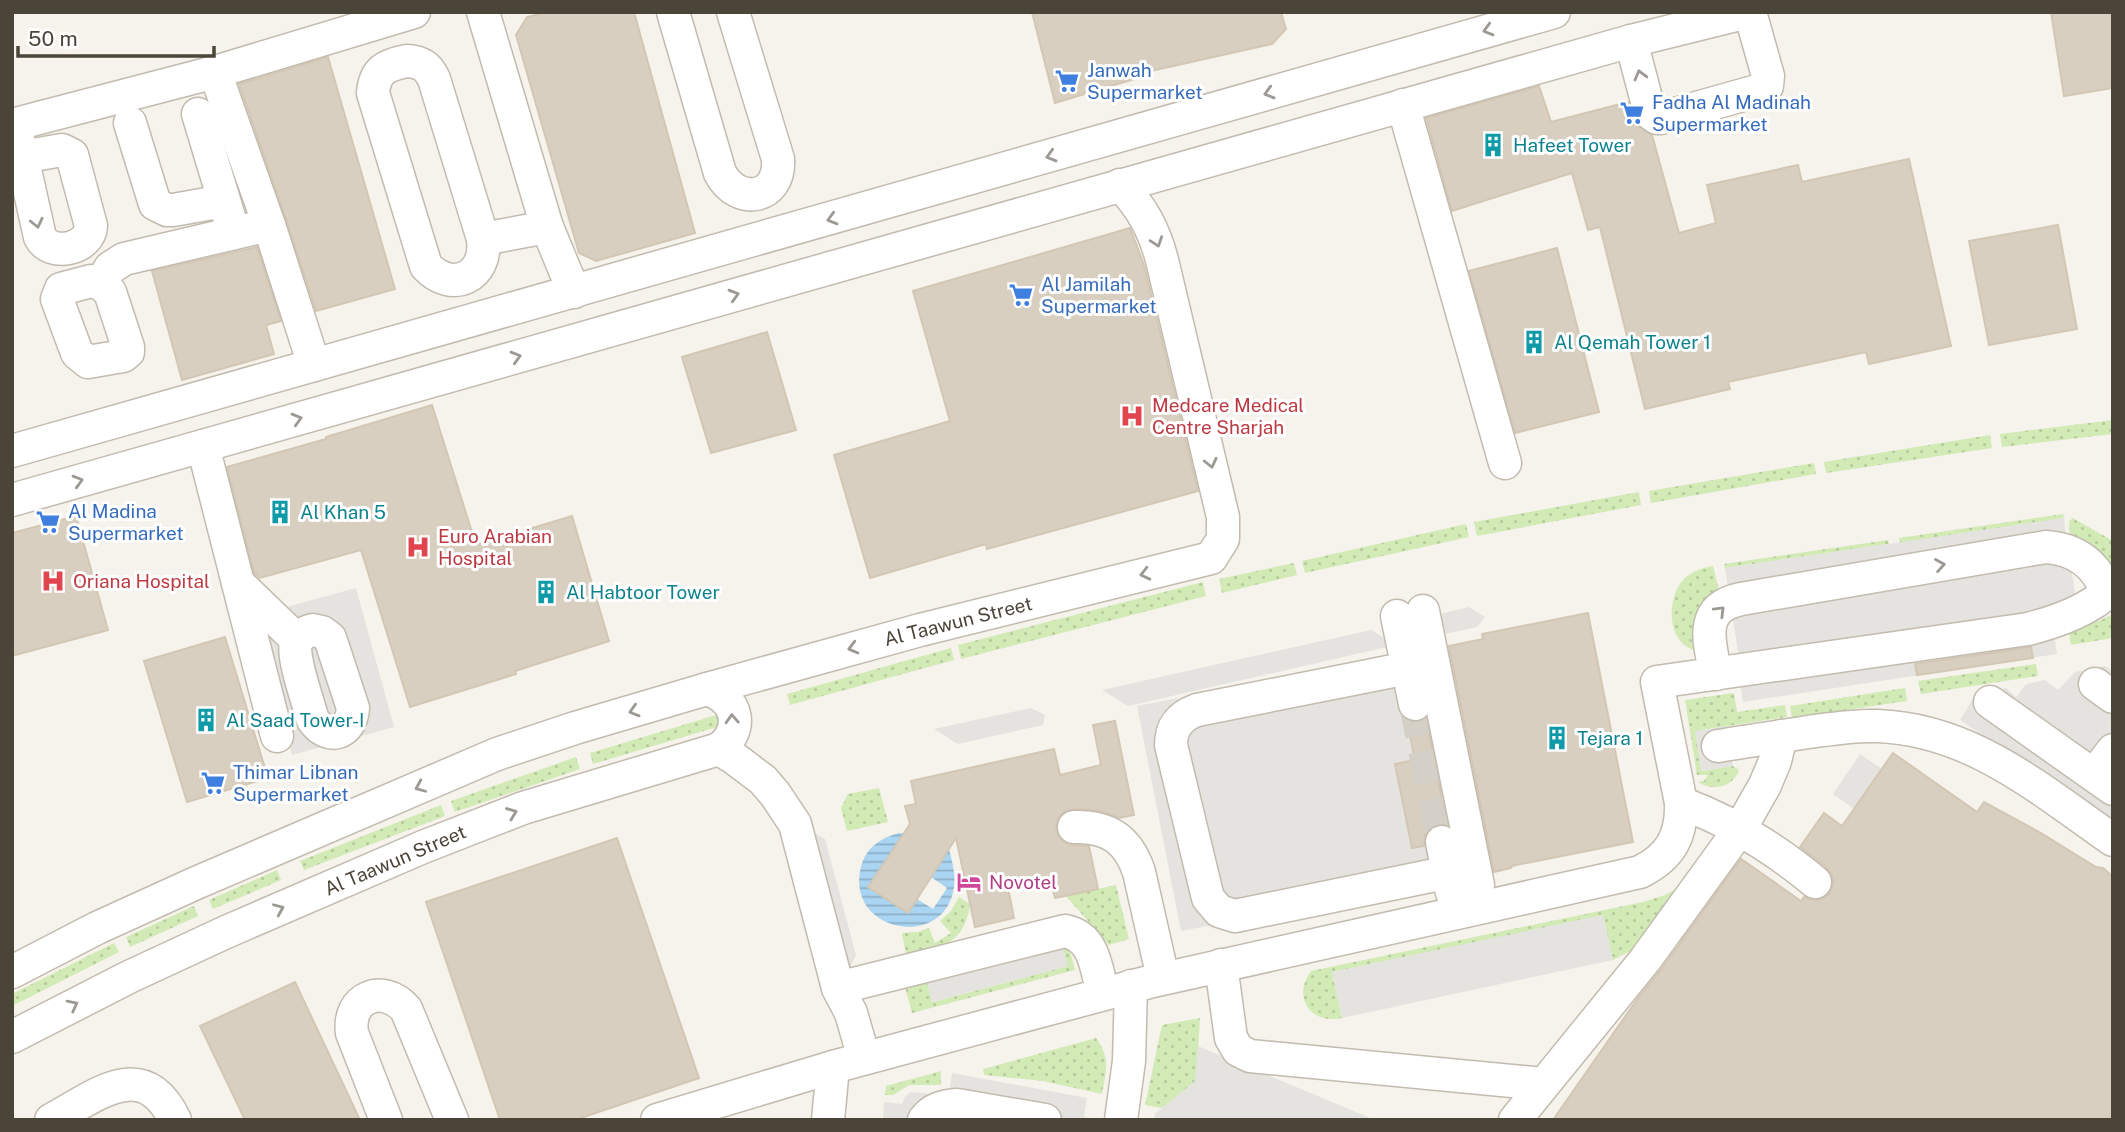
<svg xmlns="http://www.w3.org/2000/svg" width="2125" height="1132" font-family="'Public Sans',sans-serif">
	<defs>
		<pattern id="grass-dots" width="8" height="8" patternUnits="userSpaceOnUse" patternTransform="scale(1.75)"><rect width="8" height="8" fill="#d2eab5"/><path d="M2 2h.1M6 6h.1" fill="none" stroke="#b6ca9c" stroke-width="1.8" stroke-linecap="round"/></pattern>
		<pattern id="water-rules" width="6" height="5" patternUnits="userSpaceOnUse" patternTransform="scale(1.75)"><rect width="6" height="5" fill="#a9d4f2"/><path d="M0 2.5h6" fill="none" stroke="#8caec5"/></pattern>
	</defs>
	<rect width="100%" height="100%" fill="#f6f3ec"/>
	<g fill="url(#grass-dots)">
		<polygon points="2113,420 2113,434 2002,447 2000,434"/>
		<polygon points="1990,435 1992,448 1826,473 1824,462"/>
		<polygon points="1814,463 1816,474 1651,503 1649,491"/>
		<polygon points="1639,492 1641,505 1477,536 1474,522"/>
		<polygon points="2063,514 2064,518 1900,543 1899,538"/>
		<polygon points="2073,518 2113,541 2113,566 2109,567 2092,546 2078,538 2070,537 2069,521"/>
		<polygon points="1466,524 1469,537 1305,573 1302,561"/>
		<polygon points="1888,540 1889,544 1725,568 1724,564"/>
		<polygon points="1294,563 1297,575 1222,593 1219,579"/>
		<path d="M1713,566l6,24c-29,14 -24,34 -21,61 -31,-5 -33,-52 -14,-72 8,-8 18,-11 29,-13z"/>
		<polygon points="1203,582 1206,596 961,659 958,645"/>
		<polygon points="2113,614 2113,638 2071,645 2068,627 2099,621"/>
		<polygon points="951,648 954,660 790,705 787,694"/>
		<polygon points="2036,664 2038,676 1921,694 1918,681"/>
		<polygon points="1905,688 1907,701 1792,718 1790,706"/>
		<path d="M1734,693l3,19 48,-7 2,12 -92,14 7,40 31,-5 6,4c-5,17 -27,22 -41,12l6,-1 4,-6h-11l-12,-75z"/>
		<polygon points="723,713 727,724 593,764 590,753"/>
		<polygon points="576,757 580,769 455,812 451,801"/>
		<polygon points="879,788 888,822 847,831 841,808 848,794"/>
		<polygon points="441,805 445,816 304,870 300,861"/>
		<polygon points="277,870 281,880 213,909 209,900"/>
		<path d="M1686,883l-50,65 -23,12 -10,-44 -271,56 10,46c-32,7 -50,-21 -31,-47l332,-69 22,-7z"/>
		<polygon points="1116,885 1129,939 1109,945 1066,896"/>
		<path d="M959,897l11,7c-4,28 -15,39 -42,47 -8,3 -14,4 -22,3l-4,-21 15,-1 12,-4 6,15 16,-10 -11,-12 11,-10z"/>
		<polygon points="194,906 198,916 130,947 126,937"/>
		<polygon points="114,943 119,952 12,1006 12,994"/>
		<polygon points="1068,944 1075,970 912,1013 905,987 927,982 933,1002 1067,966 1062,946"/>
		<polygon points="1200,1018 1196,1081 1162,1108 1145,1105 1162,1025"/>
		<path d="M1096,1038c15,20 10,33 6,56l-59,-13 -59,-6 -1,-6z"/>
		<polygon points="941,1071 941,1085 909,1085 893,1095 885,1095 886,1086"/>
	</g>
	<g fill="#e5e3e0">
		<polygon points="2064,518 2066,538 1728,589 1725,568"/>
		<polygon points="2070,561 2077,605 1739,658 1732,614"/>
		<polygon points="356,588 394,727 292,755 253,616"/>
		<polygon points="1469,607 1485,617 1477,627 1445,634 1427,617"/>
		<polygon points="1371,630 1396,645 1128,706 1102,690"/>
		<polygon points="2054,635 2057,654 1743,702 1740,682"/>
		<polygon points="1472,642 1516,867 1181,931 1137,706"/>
		<polygon points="2105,666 2113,672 2113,827 1960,720 1976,694 2006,688 2016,697 2026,684 2045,680 2058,690 2075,672"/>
		<polygon points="1031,708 1045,715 1043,725 958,744 934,729"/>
		<polygon points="1727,726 1733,766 1701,771 1695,731"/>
		<polygon points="1860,754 1882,769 1854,809 1833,794"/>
		<polygon points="811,831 825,839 856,955 849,969"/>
		<polygon points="1603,915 1613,960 1342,1018 1332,972"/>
		<polygon points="1062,946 1068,966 932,1002 927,982"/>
		<polygon points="1198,1046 1375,1120 1154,1120 1155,1114 1195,1081"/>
		<polygon points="952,1073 1087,1098 1084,1117 1098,1120 883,1120 884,1102 902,1104 905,1097 910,1092 949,1095"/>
	</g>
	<path fill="url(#water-rules)" d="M899,833h12l6,66 16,10 14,-21 -16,-11 17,-33c3,14 8,29 6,43 -9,65 -110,45 -93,-20 5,-20 20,-29 38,-34z"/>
	<g fill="#d8cfc1" stroke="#d3c7b4" stroke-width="2">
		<polygon points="547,12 634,12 695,233 596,261 579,253 516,35 527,17"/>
		<polygon points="1032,12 1281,12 1286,29 1272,44 1151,71 1151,74 1055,103"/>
		<polygon points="2051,12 2113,12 2113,88 2064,96"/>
		<polygon points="328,57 395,289 316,311 286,219 239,84"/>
		<polygon points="1539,86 1551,122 1628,102 1632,118 1639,127 1652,135 1679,233 1716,223 1707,185 1798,165 1802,182 1909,159 1951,346 1869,364 1866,352 1728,382 1730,389 1645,409 1600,227 1588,230 1572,173 1452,211 1426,118"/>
		<polygon points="2058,225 2077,329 1989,345 1969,241"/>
		<polygon points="1130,228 1144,265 1198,491 987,549 986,544 870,578 834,455 950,421 913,291"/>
		<polygon points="257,247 281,321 266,325 274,354 182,380 152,271"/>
		<polygon points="1557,248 1599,412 1515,433 1469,271"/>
		<polygon points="767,332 796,430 711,453 682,357"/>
		<polygon points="432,405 476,545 572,516 609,641 515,671 516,674 410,707 361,550 260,578 254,573 227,467 326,439 326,437"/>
		<polygon points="76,516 108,630 12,656 12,533"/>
		<polygon points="1588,613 1633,842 1511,866 1511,868 1494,872 1449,646 1483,639 1482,634"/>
		<polygon points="225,637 268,778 187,802 144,661"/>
		<polygon points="2031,647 2033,658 1917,675 1915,664"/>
		<polygon points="1426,719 1447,824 1438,824 1430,828 1425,835 1424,846 1412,848 1395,764 1415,760 1407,720 1418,722"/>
		<polygon points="1115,721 1134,815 1119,818 1100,811 1074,809 1065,811 1058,818 1056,826 1058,835 1064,842 1073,845 1089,846 1098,889 1055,898 1050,879 1008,888 1014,918 975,927 956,838 908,913 868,887 910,824 905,806 916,804 911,781 1054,749 1060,775 1101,765 1093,725"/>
		<polygon points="1893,753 1977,812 1984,802 2041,833 2096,867 2103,868 2113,877 2113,1120 1553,1120 1638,998 1660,971 1741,859 1801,901 1804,897 1813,900 1821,899 1829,894 1833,884 1832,875 1825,866 1800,847 1824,813 1842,826"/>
		<polygon points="617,838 699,1078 575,1120 500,1120 426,902"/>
		<polygon points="295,982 360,1120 245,1120 200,1026"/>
	</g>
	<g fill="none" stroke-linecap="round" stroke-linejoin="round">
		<polyline stroke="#d4d0c8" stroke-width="32" stroke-dasharray="32 16" stroke-linecap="butt" points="1415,704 1442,842"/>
		<g stroke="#c2bbae" stroke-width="35">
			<g id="minor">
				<polyline points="483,12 547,227 574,292"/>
				<path d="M673,12l47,161c18,34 61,26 58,-14l-45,-147"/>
				<polyline points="1631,41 1650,113 1657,118 1661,118 1764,89 1767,86 1768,76 1750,12"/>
				<path d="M407,61c14,1 21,5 27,18l49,160c5,38 -31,55 -57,27l-53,-173c2,-23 13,-28 34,-32z"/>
				<polyline points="215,72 269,225 314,365"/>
				<polyline points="1403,105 1505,463"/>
				<polyline points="198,114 230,220"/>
				<polyline points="130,123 155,204 167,210 173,210 224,201"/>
				<polyline points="12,125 215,72 414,12"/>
				<path d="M15,125l25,112c11,21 50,12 51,-11l-19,-71 -10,-5 -40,7"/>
				<polyline points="483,239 547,227"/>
				<polygon points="91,281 101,284 110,292 128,347 128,352 123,356 88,362 77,353 57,299 61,289"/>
				<polyline points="101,284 110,268 124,259 269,225"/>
				<polyline points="203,446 277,736"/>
				<polyline points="12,451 1554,12"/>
				<polyline points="12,500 1631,41 1748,12"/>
				<polyline points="238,583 297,640"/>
				<polyline points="1423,611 1478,885"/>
				<polyline points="1397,616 1415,704"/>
				<path d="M313,630l9,2 8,6 23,70c-2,27 -25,33 -40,12 -4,-15 -22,-66 -17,-77 3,-8 9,-11 17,-13z"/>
				<path d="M1408,668l-211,42c-17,6 -26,17 -26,35l37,153 11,13 16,5 239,-49"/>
				<path d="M1716,674c-7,-32 -18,-66 25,-75l305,-52c31,2 51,18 61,46"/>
				<polyline points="2095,684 2113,697"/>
				<polyline points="1990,702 2113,789"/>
				<path d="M1718,746c30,-5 60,-9 90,-14 23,-3 46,-7 69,-6 94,3 162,63 236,114"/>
				<polyline points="719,749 734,758 763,780 775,794 795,824 838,988 851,1013 864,1058"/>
				<polyline points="2094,775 2113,750"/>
				<path d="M1681,803c50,18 93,45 134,79"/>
				<path d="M1074,827c34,-1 54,12 65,45l24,106"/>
				<polyline points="1442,842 1452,893"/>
				<polyline points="1221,965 1231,1038 1238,1050 1250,1056 1543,1084"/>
				<path d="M12,972l85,-44 99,-45 301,-129 78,-26 132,-39 213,-59 291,-72 12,-19v-22l-61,-257c-8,-30 -20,-53 -42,-75"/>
				<path d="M838,988l227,-57c30,6 31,37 38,63"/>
				<path d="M12,1037l117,-60 97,-45 197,-85 100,-39 196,-59c26,-20 19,-50 -12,-60"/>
				<path d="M51,1120c45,-24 92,-66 124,0"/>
				<path d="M386,1120l-34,-87c-5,-36 31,-50 54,-24l46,111"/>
				<path d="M657,1120l176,-53 316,-85 491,-110c30,-15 42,-35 41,-69l-24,-121 371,-53c31,-8 61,-19 85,-41"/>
				<polyline points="828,1120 833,1067"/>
				<path d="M924,1120c8,-11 19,-14 33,-15l88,15"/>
				<polyline points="1121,1120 1129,1061 1131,986"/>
				<polyline points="1515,1120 1645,960 1740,829 1765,785 1775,761 1781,736"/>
			</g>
		</g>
		<use href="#minor" stroke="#fff" stroke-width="32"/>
	</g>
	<defs><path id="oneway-chevron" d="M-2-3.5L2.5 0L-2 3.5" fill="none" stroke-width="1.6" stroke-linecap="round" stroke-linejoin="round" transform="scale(1.75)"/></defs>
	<g stroke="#9c9892">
		<use href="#oneway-chevron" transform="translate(1488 30) rotate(164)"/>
		<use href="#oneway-chevron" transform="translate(1640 75) rotate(-105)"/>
		<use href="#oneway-chevron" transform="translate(1269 93) rotate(164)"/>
		<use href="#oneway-chevron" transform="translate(1051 156) rotate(164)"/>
		<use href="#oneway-chevron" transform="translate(832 219) rotate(164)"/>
		<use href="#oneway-chevron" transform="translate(37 223) rotate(77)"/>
		<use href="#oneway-chevron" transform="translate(1157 242) rotate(71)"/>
		<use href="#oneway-chevron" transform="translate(734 295) rotate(-16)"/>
		<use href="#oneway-chevron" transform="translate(516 357) rotate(-16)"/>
		<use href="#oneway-chevron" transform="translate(297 419) rotate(-16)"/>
		<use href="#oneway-chevron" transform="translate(1211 463) rotate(77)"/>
		<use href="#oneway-chevron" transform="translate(78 481) rotate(-16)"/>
		<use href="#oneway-chevron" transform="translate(1940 565) rotate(-10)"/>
		<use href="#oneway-chevron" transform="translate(1145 574) rotate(166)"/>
		<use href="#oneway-chevron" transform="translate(1720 611) rotate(-45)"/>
		<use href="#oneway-chevron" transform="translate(853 648) rotate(165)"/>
		<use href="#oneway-chevron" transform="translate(634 711) rotate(163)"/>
		<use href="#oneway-chevron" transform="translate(732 719) rotate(-93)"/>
		<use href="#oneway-chevron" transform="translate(420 787) rotate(157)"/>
		<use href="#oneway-chevron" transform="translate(512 813) rotate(-21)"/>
		<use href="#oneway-chevron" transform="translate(279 909) rotate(-23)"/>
		<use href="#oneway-chevron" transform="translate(73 1005) rotate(-27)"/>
	</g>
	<defs>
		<g id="supermarket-bare" transform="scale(1.89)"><path d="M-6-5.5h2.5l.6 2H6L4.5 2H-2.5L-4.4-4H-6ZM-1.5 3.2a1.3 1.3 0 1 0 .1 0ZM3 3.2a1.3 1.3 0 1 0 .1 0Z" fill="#3f7fe0" stroke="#fff" stroke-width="2.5" paint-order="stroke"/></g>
		<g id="building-bare" transform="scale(1.89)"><path d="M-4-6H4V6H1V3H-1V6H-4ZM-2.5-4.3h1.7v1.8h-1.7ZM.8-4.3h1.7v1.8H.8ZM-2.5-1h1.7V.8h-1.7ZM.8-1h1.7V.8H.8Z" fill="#0f9aa8" stroke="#fff" stroke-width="2.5" paint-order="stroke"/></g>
		<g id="hospital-bare" transform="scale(1.89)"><path d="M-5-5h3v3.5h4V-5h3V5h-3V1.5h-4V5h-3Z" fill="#e0444e" stroke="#fff" stroke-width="2.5" paint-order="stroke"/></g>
		<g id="hotel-bare" transform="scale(1.89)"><path d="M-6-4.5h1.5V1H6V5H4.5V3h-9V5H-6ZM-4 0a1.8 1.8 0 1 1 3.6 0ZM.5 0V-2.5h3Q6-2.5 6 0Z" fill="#d1479c" stroke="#fff" stroke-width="2.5" paint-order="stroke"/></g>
	</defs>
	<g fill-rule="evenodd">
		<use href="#supermarket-bare" x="1067" y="81"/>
		<use href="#supermarket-bare" x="1632" y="113"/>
		<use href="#building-bare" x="1493" y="145"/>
		<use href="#supermarket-bare" x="1021" y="295"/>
		<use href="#building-bare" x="1534" y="342"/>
		<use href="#hospital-bare" x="1132" y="416"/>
		<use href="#building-bare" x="280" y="512"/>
		<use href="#supermarket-bare" x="48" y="522"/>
		<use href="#hospital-bare" x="418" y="547"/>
		<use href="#hospital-bare" x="53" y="581"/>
		<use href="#building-bare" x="546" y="592"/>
		<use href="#building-bare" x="206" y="720"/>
		<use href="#building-bare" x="1557" y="738"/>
		<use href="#supermarket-bare" x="213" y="783"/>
		<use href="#hotel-bare" x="969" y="882"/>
	</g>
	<g text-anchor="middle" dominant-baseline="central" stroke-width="6" stroke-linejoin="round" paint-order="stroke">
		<g font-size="19" fill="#366cbe" stroke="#fff" text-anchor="start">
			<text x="1087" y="70">Janwah<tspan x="1087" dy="22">Supermarket</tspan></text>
			<text x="1652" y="102">Fadha Al Madinah<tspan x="1652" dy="22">Supermarket</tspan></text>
			<text x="1041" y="284">Al Jamilah<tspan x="1041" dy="22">Supermarket</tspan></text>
			<text x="68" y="511">Al Madina<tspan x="68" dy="22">Supermarket</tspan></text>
			<text x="233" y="772">Thimar Libnan<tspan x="233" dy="22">Supermarket</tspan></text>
		</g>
		<g font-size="19" fill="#0d838f" stroke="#fff" text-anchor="start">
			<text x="1513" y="145">Hafeet Tower</text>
			<text x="1554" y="342">Al Qemah Tower 1</text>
			<text x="300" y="512">Al Khan 5</text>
			<text x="566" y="592">Al Habtoor Tower</text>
			<text x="226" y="720">Al Saad Tower-I</text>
			<text x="1577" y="738">Tejara 1</text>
		</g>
		<g font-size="19" fill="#be3a42" stroke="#fff" text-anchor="start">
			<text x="1152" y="405">Medcare Medical<tspan x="1152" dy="22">Centre Sharjah</tspan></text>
			<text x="438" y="536">Euro Arabian<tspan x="438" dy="22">Hospital</tspan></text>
			<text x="73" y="581">Oriana Hospital</text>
		</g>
		<g font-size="19" fill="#4b4439" stroke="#fff">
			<text transform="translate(958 621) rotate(-14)">Al Taawun Street</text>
			<text transform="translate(395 860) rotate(-23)">Al Taawun Street</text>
		</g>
		<g font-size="19" fill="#b23c85" stroke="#fff" text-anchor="start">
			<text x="989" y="882">Novotel</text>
		</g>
	</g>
	<rect width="2125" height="1132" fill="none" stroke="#4b4439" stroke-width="28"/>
	<path d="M18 46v10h196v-10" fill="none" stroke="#4b4439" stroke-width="3.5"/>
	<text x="28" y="46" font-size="21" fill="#4b4439" stroke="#ffffff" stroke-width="5" paint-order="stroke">50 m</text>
</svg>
